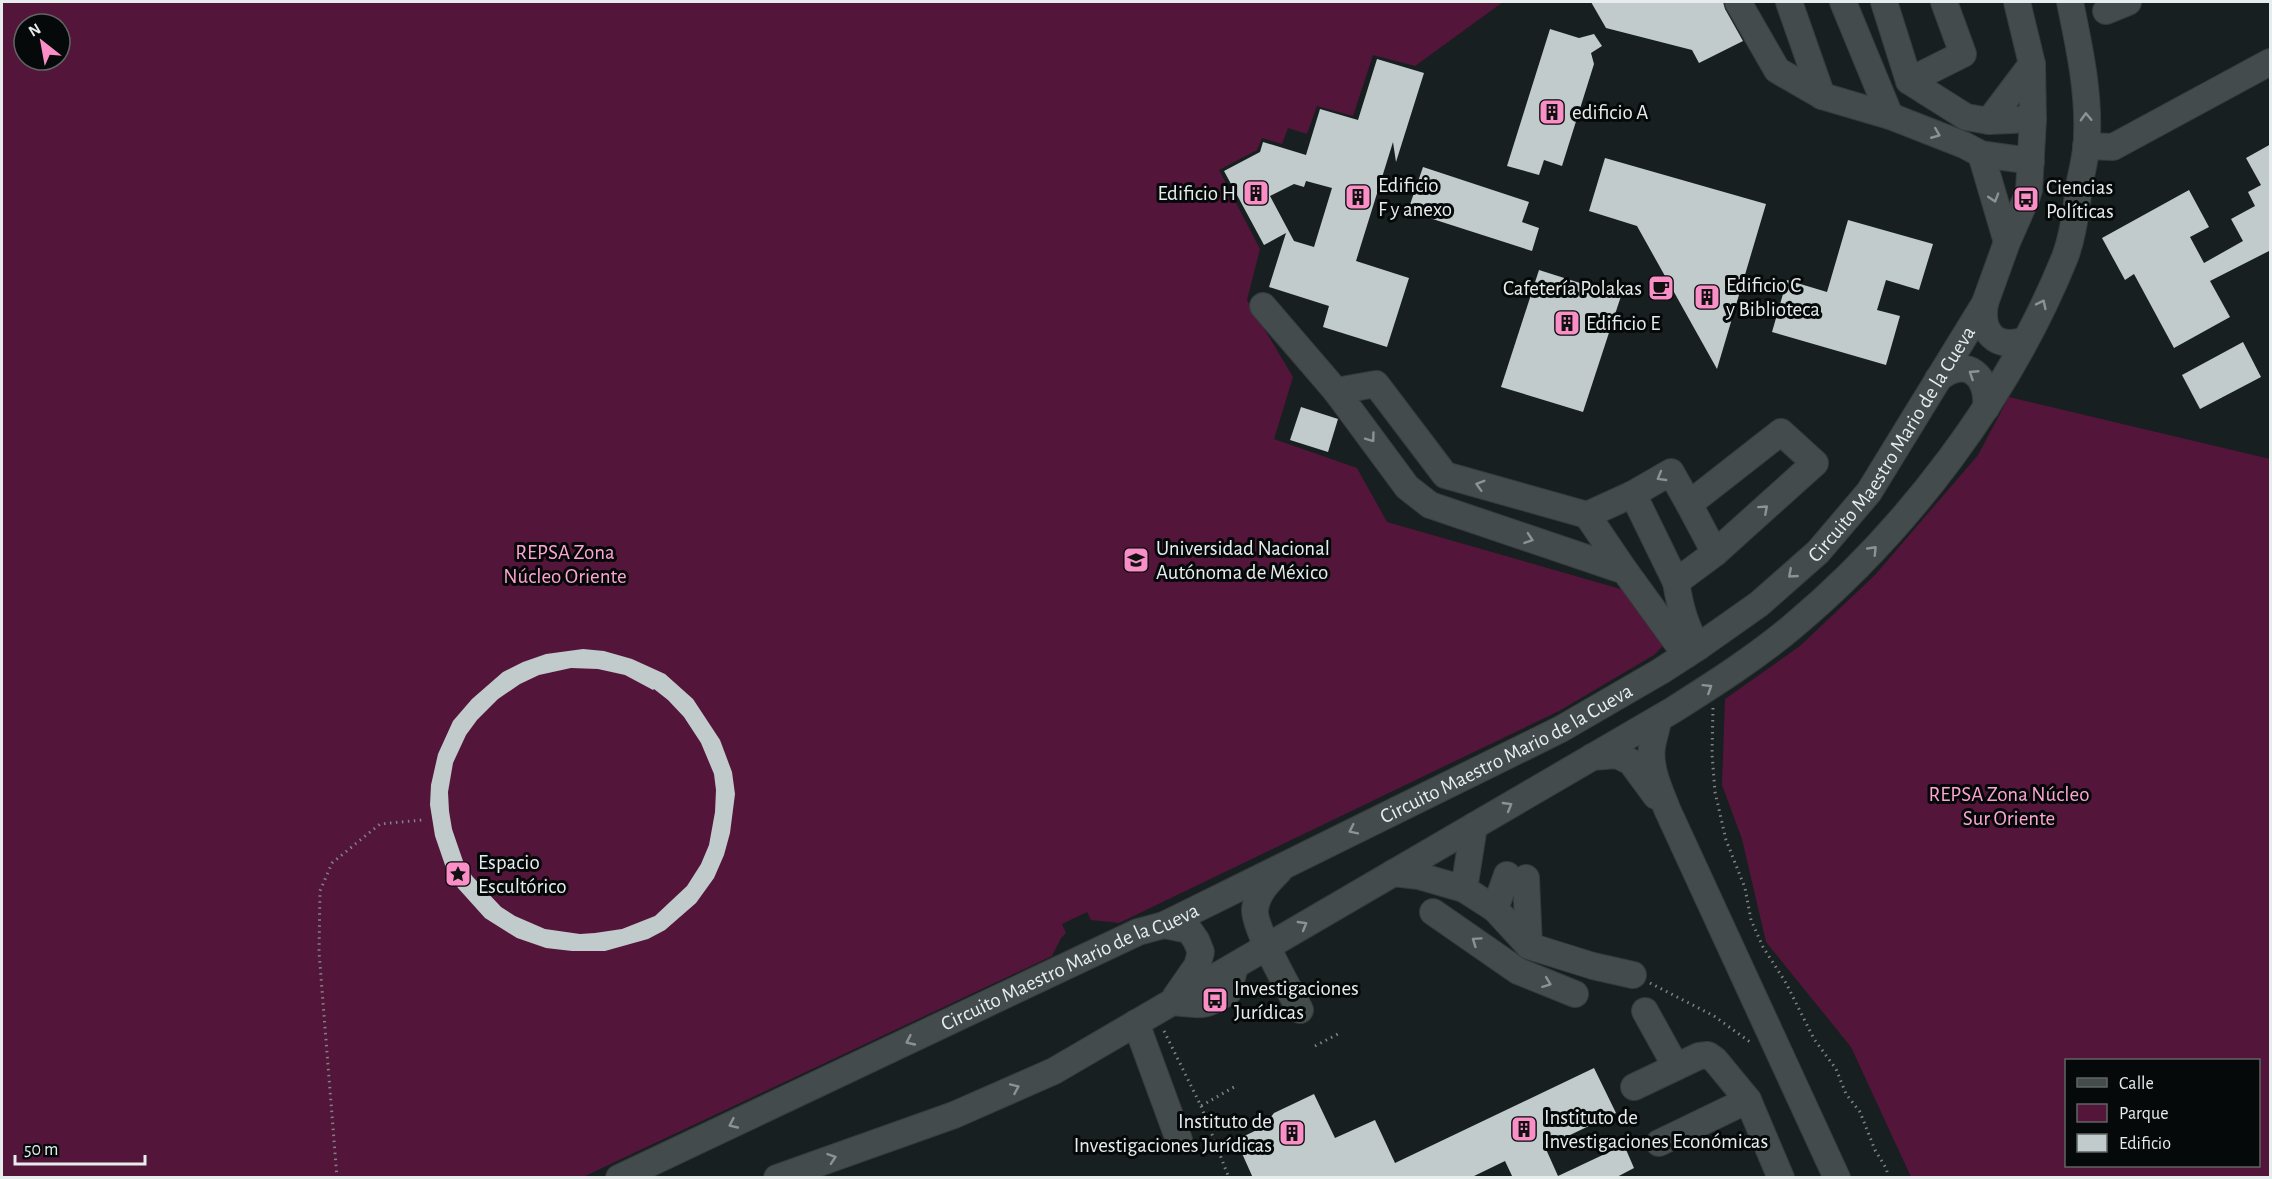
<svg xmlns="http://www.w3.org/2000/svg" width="2272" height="1179" font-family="'Alegreya Sans',sans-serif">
	<rect width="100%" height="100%" fill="#181f20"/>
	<g fill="#531539" fill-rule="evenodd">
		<path d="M2,2h1501l-88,64 -42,-11 -20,61 -36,-10 -10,28 -19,-6 -6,16 -20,-6 -5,12 -38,20 41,79 -13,51 46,77 -19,62 83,29 30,54 251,72 26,51 -10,10 -95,56 -440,212 -28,-3 -4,-8 -25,12 4,9 -5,5 -9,18 -469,221 -581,1zM24,24h36v36h-36z"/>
		<path d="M2009,397l261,62v718h-359l-60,-130 -85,-105 -24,-103 -20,-54 3,-86 75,-53 75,-71 103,-120zM2066,1060h192v106h-192z"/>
	</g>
	<g fill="#c1cbcb" fill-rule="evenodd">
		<polygon points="1591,2 1723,2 1725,9 1743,41 1699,63 1692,50 1606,28"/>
		<polygon points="1550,29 1579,38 1594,34 1602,46 1591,53 1594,64 1562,166 1544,160 1539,175 1507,166"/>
		<path d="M1377,59l47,14 -28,89 -3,-20 -37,119 53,17 -22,69 -64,-20 6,-21 -60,-19 17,-54 -22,12 -40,-74 36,-19 3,-10 43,13 14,-46 38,11zM1306,181l26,7 -18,59 -20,-6 -24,-45 24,-12 10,3z"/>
		<polygon points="2271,144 2271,250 2210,281 2230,317 2174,348 2134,274 2125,280 2102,238 2189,190 2209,227 2190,237 2204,263 2243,241 2231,219 2255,206 2248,192 2261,185 2246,158"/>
		<polygon points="1605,158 1766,204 1717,369 1637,226 1589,211"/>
		<polygon points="1423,167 1529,202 1522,222 1539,228 1532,251 1417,214 1405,219"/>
		<polygon points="1848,220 1933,244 1919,290 1886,280 1877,310 1900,316 1886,365 1772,332 1787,280 1827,292"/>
		<polygon points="1539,270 1621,296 1583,412 1501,387"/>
		<polygon points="2243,342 2261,377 2200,409 2182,375"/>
		<polygon points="1301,407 1338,419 1328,452 1290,440"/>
		<path d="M583,649l21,2 28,8 33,15 28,25 27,41 12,32 3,22 -5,39 -6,22 -10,23 -18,25 -31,27 -17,9 -43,12h-33l-26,-3 -29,-10 -32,-20 -27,-30 -12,-20 -11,-32 -5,-31 1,-20 7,-31 15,-33 19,-22 31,-27 20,-10 23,-8zM571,668l27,1 27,6 28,15 1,-1 14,11 16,17 17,26 13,31 2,16 -1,22 -6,33 -8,19 -14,22 -32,30 -33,13 -27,4 -15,1 -35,-5 -30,-13 -14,-9 -29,-31 -9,-15 -11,-32 -3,-18 -1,-19 5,-29 13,-28 11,-15 21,-21 22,-15 19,-9z"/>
		<polygon points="1594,1068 1616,1113 1545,1147 1558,1176 1624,1145 1634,1168 1615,1178 1513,1178 1505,1161 1470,1178 1253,1178 1236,1140 1263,1127 1274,1113 1314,1094 1335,1138 1375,1120 1395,1163"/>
	</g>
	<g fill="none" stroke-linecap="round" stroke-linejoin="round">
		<g stroke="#363b3c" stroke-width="28">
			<g id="minor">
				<polyline points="1738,2 1777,70 1822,96"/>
				<polyline points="1789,2 1822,96 1890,116 1964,145 1981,154 2031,161"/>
				<polyline points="1843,2 1890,116"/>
				<polyline points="1884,2 1909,81 1966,117 1989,121 2033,119"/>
				<polyline points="2106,11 2128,2"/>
				<polyline points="1909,81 1963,54 1944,2"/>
				<polyline points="1989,121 2032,64"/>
				<polyline points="2086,146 2113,147 2270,62"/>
				<polyline points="1981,154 2007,242"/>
				<path d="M1985,303c-5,29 10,47 40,37"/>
				<polyline points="1263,306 1336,391 1407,487 1430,505 1625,571 1686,655"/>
				<path d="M1938,379c29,-24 51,-3 48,29"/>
				<path d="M1336,391l40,-7 69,91 142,40 46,-21 38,-22 18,32 92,-72 34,31 -100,90 -39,29c4,24 9,45 22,65"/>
				<polyline points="1633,494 1676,582"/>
				<polyline points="1689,504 1715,553"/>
				<polyline points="1587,515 1625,571"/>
				<path d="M1658,719c-1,10 -5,19 -6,28 -3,22 8,43 15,62l170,369"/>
				<polyline points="1592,757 1617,755 1631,762 1656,796"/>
				<path d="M1279,871c-11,11 -22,22 -24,38 -2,17 35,82 45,101"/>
				<polyline points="1393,873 1419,876 1464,889 1495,909 1529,946 1593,966 1633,975"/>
				<polyline points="1526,878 1529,946"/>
				<polyline points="1464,889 1474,826"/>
				<polyline points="1495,909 1507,875"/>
				<polyline points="1433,912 1518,971 1575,994"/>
				<polyline points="1164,925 1189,930 1196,940 1201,952 1197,966 1176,996"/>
				<path d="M1173,1002c29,3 30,6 55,-10l7,-26"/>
				<polyline points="1645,1011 1676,1067"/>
				<polyline points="1136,1023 1179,1140"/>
				<polyline points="1634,1087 1699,1056 1708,1055 1715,1060 1748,1100 1781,1178"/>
				<polyline points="1659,1143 1748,1100"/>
				<path id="s1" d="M619,1178l519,-246 26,-7 397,-196 100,-58 37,-24 61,-43 59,-52 51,-60 116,-189 22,-61 19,-43 3,-9 4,-71 -1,-55 -15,-62"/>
				<path d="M777,1178l177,-63 100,-44 619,-361c41,-26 82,-52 119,-83 115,-96 217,-231 273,-370 9,-24 11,-50 15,-76 3,-14 7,-30 7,-45 2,-45 -8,-90 -17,-134"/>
			</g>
		</g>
		<g stroke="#7e8484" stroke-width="3" stroke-dasharray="1.5 4.5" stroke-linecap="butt">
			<polyline points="1713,708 1712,754 1715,792 1726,840 1745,888 1751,920 1763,947 1786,983 1814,1039 1836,1069 1846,1094 1860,1112 1875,1150 1886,1168 1889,1178"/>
			<polyline points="1650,983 1714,1016 1750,1042"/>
			<polyline points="1164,1031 1201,1106 1234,1087"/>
			<polyline points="1315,1046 1338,1034"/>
			<polyline points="1201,1106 1229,1178"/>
			<polyline points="337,1178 319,952 320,891 332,863 380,824 422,820"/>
		</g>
		<use href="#minor" stroke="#434b4c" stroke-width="26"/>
	</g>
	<defs><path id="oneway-chevron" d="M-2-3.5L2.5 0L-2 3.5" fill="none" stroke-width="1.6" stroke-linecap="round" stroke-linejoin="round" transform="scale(1.5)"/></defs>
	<g stroke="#8d9394">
		<use href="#oneway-chevron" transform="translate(2086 117) rotate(-92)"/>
		<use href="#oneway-chevron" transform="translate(1936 134) rotate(22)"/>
		<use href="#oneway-chevron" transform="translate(1994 198) rotate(73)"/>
		<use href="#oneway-chevron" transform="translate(2042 304) rotate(-64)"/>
		<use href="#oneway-chevron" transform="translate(1973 374) rotate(-147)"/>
		<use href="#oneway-chevron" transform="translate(1371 438) rotate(54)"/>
		<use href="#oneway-chevron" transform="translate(1661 477) rotate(150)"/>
		<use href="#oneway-chevron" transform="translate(1480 485) rotate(-164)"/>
		<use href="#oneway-chevron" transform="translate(1764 509) rotate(-42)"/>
		<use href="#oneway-chevron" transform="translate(1529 539) rotate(19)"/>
		<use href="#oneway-chevron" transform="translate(1873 550) rotate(-46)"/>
		<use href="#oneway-chevron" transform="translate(1792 574) rotate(139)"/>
		<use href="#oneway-chevron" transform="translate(1708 688) rotate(-32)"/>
		<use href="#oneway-chevron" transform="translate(1508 806) rotate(-30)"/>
		<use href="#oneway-chevron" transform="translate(1353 830) rotate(154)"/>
		<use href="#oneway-chevron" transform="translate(1303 925) rotate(-30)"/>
		<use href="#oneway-chevron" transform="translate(1476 941) rotate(-145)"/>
		<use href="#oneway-chevron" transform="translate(1547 983) rotate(21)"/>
		<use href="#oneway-chevron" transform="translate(910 1041) rotate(155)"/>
		<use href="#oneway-chevron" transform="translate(1015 1088) rotate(-24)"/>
		<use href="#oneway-chevron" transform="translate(733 1124) rotate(155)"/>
		<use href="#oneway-chevron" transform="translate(832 1158) rotate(-19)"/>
	</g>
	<defs>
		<g id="building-square" transform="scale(1.35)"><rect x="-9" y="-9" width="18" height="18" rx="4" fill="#fa8fc7" stroke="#060909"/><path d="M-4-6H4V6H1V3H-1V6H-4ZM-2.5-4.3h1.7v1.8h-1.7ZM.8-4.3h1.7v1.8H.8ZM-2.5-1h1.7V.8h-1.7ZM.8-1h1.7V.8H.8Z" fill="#111"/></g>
		<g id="bus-square" transform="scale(1.35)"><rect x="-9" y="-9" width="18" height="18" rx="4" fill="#fa8fc7" stroke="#060909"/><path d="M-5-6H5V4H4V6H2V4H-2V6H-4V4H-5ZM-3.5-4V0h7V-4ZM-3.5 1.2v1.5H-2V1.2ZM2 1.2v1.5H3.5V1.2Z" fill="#111"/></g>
		<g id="cafe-square" transform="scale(1.35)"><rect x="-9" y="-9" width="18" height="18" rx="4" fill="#fa8fc7" stroke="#060909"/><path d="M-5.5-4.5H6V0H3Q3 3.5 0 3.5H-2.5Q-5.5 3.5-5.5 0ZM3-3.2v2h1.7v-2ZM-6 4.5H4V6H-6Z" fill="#111"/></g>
		<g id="university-square" transform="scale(1.35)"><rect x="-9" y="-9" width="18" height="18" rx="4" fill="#fa8fc7" stroke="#060909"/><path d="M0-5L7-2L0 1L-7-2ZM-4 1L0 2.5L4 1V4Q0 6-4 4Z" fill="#111"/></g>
		<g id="sight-square" transform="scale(1.35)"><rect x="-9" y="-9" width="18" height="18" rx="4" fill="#fa8fc7" stroke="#060909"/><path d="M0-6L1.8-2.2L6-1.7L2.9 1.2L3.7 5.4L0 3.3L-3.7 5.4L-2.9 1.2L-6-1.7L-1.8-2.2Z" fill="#111"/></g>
	</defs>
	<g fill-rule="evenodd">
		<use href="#building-square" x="1552" y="112"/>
		<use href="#building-square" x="1256" y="193"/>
		<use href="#building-square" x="1358" y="197"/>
		<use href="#bus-square" x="2026" y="199"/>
		<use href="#cafe-square" x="1661" y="288"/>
		<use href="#building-square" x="1707" y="297"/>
		<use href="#building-square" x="1567" y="323"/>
		<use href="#university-square" x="1136" y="560"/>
		<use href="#sight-square" x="458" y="874"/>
		<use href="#bus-square" x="1215" y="1000"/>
		<use href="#building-square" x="1524" y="1129"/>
		<use href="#building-square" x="1292" y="1133"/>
	</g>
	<g text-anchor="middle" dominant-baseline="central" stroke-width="6" stroke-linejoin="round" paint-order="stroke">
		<g font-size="21" fill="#e7ecec" stroke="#060909" text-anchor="start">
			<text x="1572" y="112">edificio A</text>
			<text x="1378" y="185">Edificio<tspan x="1378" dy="24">F y anexo</tspan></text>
			<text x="2046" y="187">Ciencias<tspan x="2046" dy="24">Políticas</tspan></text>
			<text x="1236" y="193" text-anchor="end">Edificio H</text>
			<text x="1726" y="285">Edificio C<tspan x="1726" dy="24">y Biblioteca</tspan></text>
			<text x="1642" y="288" text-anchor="end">Cafetería Polakas</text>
			<text x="1586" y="323">Edificio E</text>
			<text x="1156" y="548">Universidad Nacional<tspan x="1156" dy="24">Autónoma de México</tspan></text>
			<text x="478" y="862">Espacio<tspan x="478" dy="24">Escultórico</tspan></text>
			<text x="1234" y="988">Investigaciones<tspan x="1234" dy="24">Jurídicas</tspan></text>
			<text x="1544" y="1117">Instituto de<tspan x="1544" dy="24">Investigaciones Económicas</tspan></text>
			<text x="1272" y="1121" text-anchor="end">Instituto de<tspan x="1272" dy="24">Investigaciones Jurídicas</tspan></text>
		</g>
		<g font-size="21" fill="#e7ecec" stroke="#060909">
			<text stroke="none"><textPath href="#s1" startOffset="1488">Circuito Maestro Mario de la Cueva</textPath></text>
			<text stroke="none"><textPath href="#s1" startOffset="984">Circuito Maestro Mario de la Cueva</textPath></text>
			<text stroke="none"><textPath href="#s1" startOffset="498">Circuito Maestro Mario de la Cueva</textPath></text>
		</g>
		<g font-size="21" fill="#fda4d1" stroke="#060909">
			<text x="565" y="552">REPSA Zona<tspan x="565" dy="24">Núcleo Oriente</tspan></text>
			<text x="2009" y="794">REPSA Zona Núcleo<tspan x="2009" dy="24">Sur Oriente</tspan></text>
		</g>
	</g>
	<rect width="2272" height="1179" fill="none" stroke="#e7ecec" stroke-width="6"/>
	<rect x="2065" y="1059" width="195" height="108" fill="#060909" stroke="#606464" stroke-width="1.5"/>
	<rect x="2077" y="1078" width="30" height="9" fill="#434b4c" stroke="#606464" stroke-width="1.5"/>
	<text x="2119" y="1089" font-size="18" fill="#e7ecec">Calle</text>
	<rect x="2077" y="1104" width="30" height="18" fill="#531539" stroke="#606464" stroke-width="1.5"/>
	<text x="2119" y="1119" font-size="18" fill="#e7ecec">Parque</text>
	<rect x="2077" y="1134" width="30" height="18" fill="#c1cbcb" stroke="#606464" stroke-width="1.5"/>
	<text x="2119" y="1149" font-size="18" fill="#e7ecec">Edificio</text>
	<g transform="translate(42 42) rotate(329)"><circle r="28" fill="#060909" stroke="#606464" stroke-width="1.5"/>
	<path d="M0-4.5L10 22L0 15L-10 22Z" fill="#fa8fc7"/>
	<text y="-9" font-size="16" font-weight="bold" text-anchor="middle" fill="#e7ecec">N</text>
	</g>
	<path d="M15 1155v9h130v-9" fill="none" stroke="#e7ecec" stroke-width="3"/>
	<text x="24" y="1155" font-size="18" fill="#e7ecec" stroke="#060909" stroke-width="4.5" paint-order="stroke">50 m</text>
</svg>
